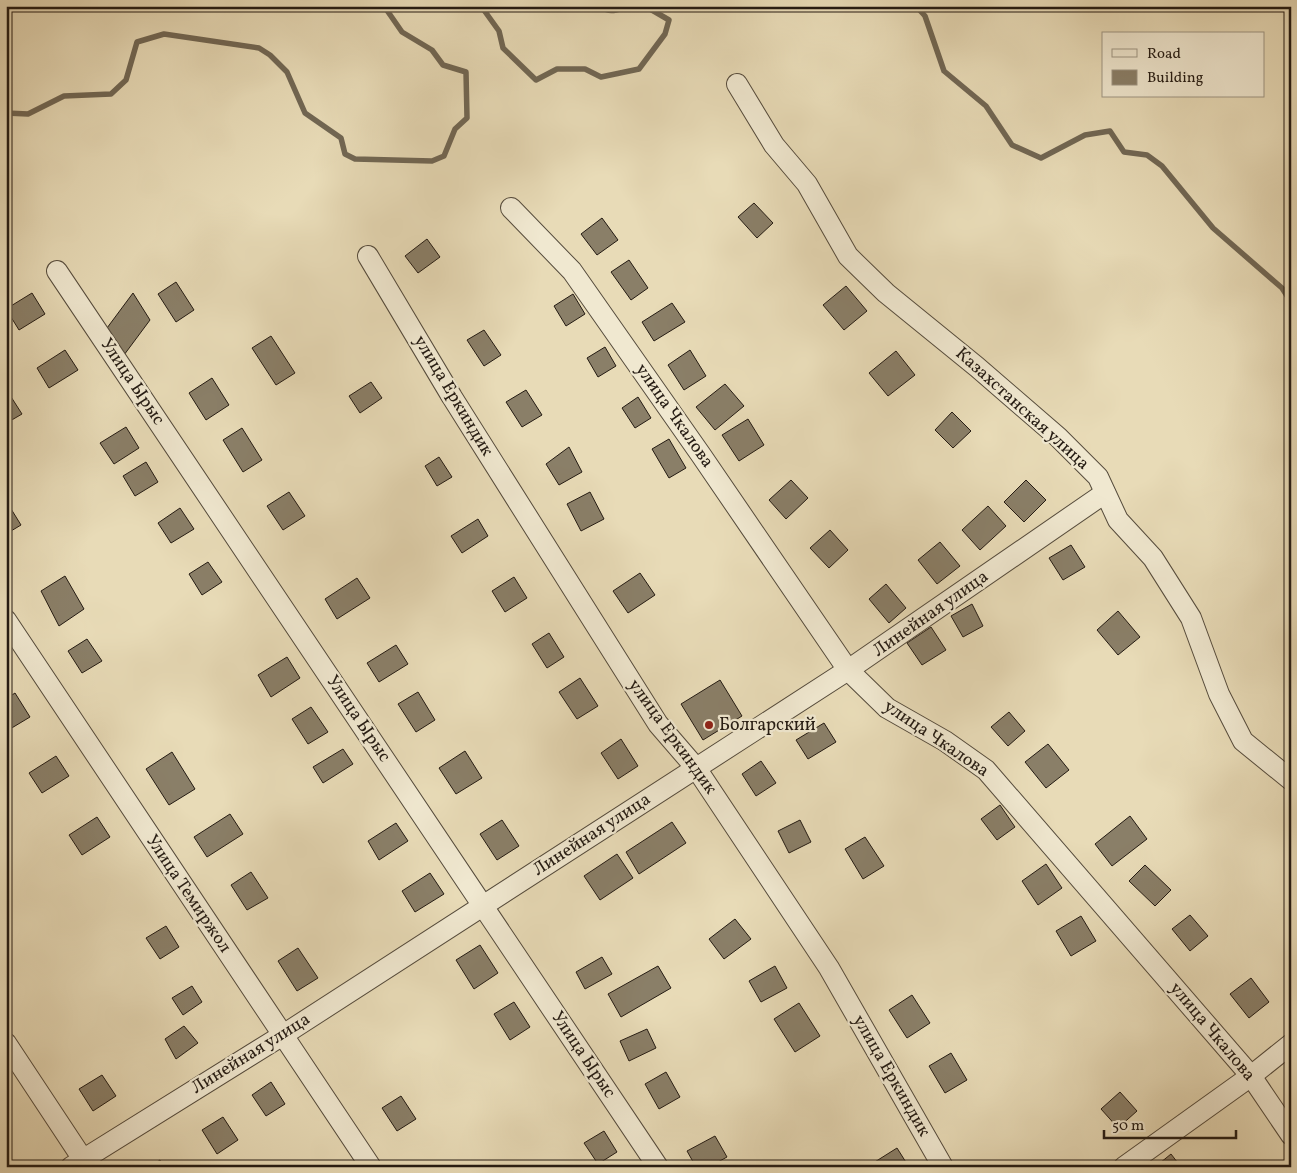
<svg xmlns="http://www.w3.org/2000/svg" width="1297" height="1173" font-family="Vollkorn,serif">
	<rect width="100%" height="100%" fill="#e8dbb7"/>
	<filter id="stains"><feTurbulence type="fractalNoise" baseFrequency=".004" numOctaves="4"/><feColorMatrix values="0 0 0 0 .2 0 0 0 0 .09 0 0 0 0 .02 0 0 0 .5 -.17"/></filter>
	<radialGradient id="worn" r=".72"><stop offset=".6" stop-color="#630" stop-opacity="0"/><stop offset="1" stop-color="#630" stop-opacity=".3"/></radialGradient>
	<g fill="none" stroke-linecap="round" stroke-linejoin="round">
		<g stroke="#716754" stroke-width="5.5">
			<polyline points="481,6 499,31 503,48 536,80 557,69 585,69 601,77 639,69 665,34 669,20 645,6"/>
			<path d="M601,6c8,8 17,4 26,0"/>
			<polyline points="916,6 925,16 944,71 986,106 1012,145 1041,158 1085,135 1110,131 1124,152 1147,155 1162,166 1213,228 1282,288 1291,302"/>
			<polyline points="6,113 28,114 64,96 111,94 126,80 137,42 164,34 259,48 270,55 287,72 305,113 341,138 345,154 355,159 432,161 444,156 455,129 467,118 466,72 443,65 432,50 402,32 384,6"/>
		</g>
	</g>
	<g fill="#8a7f68" stroke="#241b13">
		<polygon points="754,203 773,223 757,238 738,217"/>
		<polygon points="602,218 618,240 597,255 581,234"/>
		<polygon points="427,239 440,257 418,273 405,256"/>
		<polygon points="629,260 648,288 631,300 611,272"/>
		<polygon points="176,282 194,310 176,322 158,294"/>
		<polygon points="846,286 867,311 844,330 823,305"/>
		<polygon points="32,293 45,314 19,330 6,309"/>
		<polygon points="133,293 150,320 124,355 107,328"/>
		<polygon points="573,294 585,314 566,326 554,306"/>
		<polygon points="672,303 685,322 654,341 642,322"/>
		<polygon points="484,330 501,355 484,366 467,340"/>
		<polygon points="271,336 295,373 276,385 252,348"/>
		<polygon points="605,347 616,366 598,377 587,358"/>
		<polygon points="65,350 78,370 49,388 37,368"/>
		<polygon points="690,350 706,376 684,390 668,365"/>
		<polygon points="896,351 915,375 888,396 869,373"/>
		<polygon points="212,378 229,405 206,420 189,393"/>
		<polygon points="371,382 382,398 360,413 349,396"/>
		<polygon points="725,384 744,406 715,430 696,407"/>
		<polygon points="6,389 22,414 10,421 6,416"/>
		<polygon points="526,390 542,415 522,427 506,402"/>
		<polygon points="638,397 651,418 635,428 622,408"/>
		<polygon points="952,412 971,431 953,448 935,430"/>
		<polygon points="748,419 764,445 739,461 722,435"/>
		<polygon points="126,427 139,448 114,464 100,443"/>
		<polygon points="242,428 262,460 243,472 223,440"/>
		<polygon points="669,439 686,468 669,478 652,449"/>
		<polygon points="569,447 582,472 559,485 546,464"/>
		<polygon points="439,457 452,477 437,486 425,466"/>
		<polygon points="146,462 158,482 135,496 123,476"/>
		<polygon points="791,480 808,498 786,519 769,500"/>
		<polygon points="1026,480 1046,500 1024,522 1004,502"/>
		<polygon points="289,492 305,516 283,530 267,506"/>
		<polygon points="590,492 604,519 581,531 567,504"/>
		<polygon points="8,504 21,525 6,534 6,505"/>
		<polygon points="988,506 1006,526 980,550 962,530"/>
		<polygon points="180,508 194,529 171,543 158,523"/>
		<polygon points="478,519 488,536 462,553 451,536"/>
		<polygon points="830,530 848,550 829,568 810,548"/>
		<polygon points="940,542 960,566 937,584 918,560"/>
		<polygon points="1071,545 1085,567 1063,580 1049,558"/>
		<polygon points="208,562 222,582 202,595 189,574"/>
		<polygon points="640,573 655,595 628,613 613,591"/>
		<polygon points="65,576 84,609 59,626 41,591"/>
		<polygon points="514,577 527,598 505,612 492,591"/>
		<polygon points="357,578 370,598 337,619 325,599"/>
		<polygon points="886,584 906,608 889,623 869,599"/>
		<polygon points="972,604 983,626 963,637 951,616"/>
		<polygon points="1118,611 1140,637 1118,655 1097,630"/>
		<polygon points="931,627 946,650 922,665 907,643"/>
		<polygon points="549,633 564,657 547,668 532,644"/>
		<polygon points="87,639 102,661 82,673 68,651"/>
		<polygon points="396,645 408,664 379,682 367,663"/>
		<polygon points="287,657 300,678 271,697 258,675"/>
		<polygon points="580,678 598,706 577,719 559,692"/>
		<polygon points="720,680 742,716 703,740 681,704"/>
		<polygon points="418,692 435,720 416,732 398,704"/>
		<polygon points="15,693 30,717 10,729 6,722 6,699"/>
		<polygon points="311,707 328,732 308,744 292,719"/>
		<polygon points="1009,712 1025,731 1008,746 991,727"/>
		<polygon points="824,723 836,742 808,759 796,740"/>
		<polygon points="621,739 638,766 618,779 601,753"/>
		<polygon points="1048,744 1069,770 1046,788 1025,762"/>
		<polygon points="343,749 353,764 323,783 313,767"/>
		<polygon points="465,751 482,778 456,794 439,768"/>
		<polygon points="172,752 195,789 169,805 146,769"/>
		<polygon points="56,756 69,776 42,793 29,773"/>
		<polygon points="761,761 776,783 756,796 742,774"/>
		<polygon points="1000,805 1015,827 997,840 981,819"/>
		<polygon points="230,814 243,834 207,857 194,837"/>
		<polygon points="1130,816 1147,839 1112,866 1095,844"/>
		<polygon points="97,817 110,837 82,855 69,835"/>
		<polygon points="502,820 519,846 497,860 480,834"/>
		<polygon points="800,820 811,842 789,853 778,831"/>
		<polygon points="672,822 686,843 639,874 626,852"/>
		<polygon points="396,823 408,841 379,860 368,841"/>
		<polygon points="865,837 884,866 863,879 845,849"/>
		<polygon points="617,854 633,878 600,900 584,876"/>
		<polygon points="1046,864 1062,888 1038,905 1022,881"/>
		<polygon points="1145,865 1171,890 1155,906 1129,881"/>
		<polygon points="251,872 268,898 247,910 231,885"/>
		<polygon points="430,873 444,894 415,912 402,891"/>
		<polygon points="1190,915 1208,936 1190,951 1172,929"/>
		<polygon points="1081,916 1096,941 1071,956 1056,931"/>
		<polygon points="735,919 751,939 724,959 709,939"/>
		<polygon points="166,926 179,947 160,959 146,938"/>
		<polygon points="480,945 498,973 474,989 456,960"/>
		<polygon points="298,948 318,978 297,991 278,961"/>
		<polygon points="602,957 612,974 585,989 576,972"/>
		<polygon points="658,966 671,988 621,1017 608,994"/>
		<polygon points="775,966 787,988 761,1002 749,981"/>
		<polygon points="1251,978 1269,1002 1249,1018 1230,994"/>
		<polygon points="192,986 202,1002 183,1015 172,998"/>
		<polygon points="912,995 930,1023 907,1038 889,1010"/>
		<polygon points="514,1002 530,1027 510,1040 494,1014"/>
		<polygon points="799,1003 820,1036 795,1052 774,1019"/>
		<polygon points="184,1026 198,1043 176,1059 165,1039"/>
		<polygon points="647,1029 656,1048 629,1061 620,1041"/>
		<polygon points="951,1053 967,1080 945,1093 929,1066"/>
		<polygon points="666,1072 680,1097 659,1109 645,1084"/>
		<polygon points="102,1075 116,1096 93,1111 79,1089"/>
		<polygon points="271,1082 285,1104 266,1116 252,1095"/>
		<polygon points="1120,1092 1137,1111 1118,1128 1101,1109"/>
		<polygon points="401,1096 416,1119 397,1131 382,1108"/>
		<polygon points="223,1117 238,1140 217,1154 202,1130"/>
		<polygon points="604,1131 617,1152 598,1164 584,1143"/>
		<polygon points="715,1136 727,1157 709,1167 696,1167 687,1151"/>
		<polygon points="897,1148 909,1167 871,1167 870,1165"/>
		<polygon points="1171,1154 1181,1167 1155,1167"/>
		<polygon points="160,1160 164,1167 150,1167"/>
	</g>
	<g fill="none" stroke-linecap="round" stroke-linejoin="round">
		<g stroke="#554b3c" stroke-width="22">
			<g id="minor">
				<polyline points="737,84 774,145 807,184 848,256 886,293 977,367 1058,437 1098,477 1118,520 1153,558 1191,618 1219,694 1243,741 1291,780"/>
				<polyline points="511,208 572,271 701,455 848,670 887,708 945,741 986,770 1251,1076 1291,1135"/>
				<polyline points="368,256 452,397 658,724 696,768 829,968 943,1167"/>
				<polyline points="57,271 658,1167"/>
				<polyline points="6,620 371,1167"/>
				<polyline points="6,1043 88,1167"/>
				<polyline points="71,1167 283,1035 848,670 1105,493"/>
				<polyline points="1124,1167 1251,1076 1291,1044"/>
			</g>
		</g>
		<use href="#minor" stroke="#f0e8d0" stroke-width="20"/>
	</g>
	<circle fill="#8f2418" stroke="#f0e8d0" stroke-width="2" cx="709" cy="725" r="5"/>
	<g text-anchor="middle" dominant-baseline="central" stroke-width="4.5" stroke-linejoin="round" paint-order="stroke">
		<g font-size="18" fill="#241b13" stroke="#f0e8d0">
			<text transform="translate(132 382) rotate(56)">Улица Ырыс</text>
			<text transform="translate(453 396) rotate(59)">улица Еркиндик</text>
			<text transform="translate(1022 409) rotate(42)">Казахстанская улица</text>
			<text transform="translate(674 416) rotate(55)">улица Чкалова</text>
			<text transform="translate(931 614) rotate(-35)">Линейная улица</text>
			<text transform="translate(358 719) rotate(56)">Улица Ырыс</text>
			<text transform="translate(672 737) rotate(54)">улица Еркиндик</text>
			<text transform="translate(936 739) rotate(34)">улица Чкалова</text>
			<text transform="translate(592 835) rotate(-33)">Линейная улица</text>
			<text transform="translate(188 894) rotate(56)">Улица Темиржол</text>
			<text transform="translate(1212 1032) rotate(50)">улица Чкалова</text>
			<text transform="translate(251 1054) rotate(-32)">Линейная улица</text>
			<text transform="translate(583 1055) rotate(56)">Улица Ырыс</text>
			<text transform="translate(891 1076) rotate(60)">улица Еркиндик</text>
		</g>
		<g font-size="18" fill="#241b13" stroke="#f0e8d0" text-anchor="start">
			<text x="719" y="725">Болгарский</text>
		</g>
	</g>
	<rect width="1297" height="1173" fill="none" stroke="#e8dbb7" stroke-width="25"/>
	<rect x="8" y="8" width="1282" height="1158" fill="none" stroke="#241b13" stroke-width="2.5"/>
	<rect x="12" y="12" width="1272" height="1148" fill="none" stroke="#241b13"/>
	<rect x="1102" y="32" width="162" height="65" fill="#f0e8d0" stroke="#9e9684"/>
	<rect x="1112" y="49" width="25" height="8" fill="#f0e8d0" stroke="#9e9684"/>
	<text x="1147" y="58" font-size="15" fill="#241b13">Road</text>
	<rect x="1112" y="70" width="25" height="15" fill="#8a7f68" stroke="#9e9684"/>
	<text x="1147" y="82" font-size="15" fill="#241b13">Building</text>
	<path d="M1104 1130v8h132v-8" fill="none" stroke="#241b13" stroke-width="2.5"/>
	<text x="1112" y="1130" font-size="15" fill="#241b13" stroke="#f0e8d0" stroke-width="4" paint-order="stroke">50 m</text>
	<rect width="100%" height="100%" filter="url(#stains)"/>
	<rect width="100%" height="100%" fill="url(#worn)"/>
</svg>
